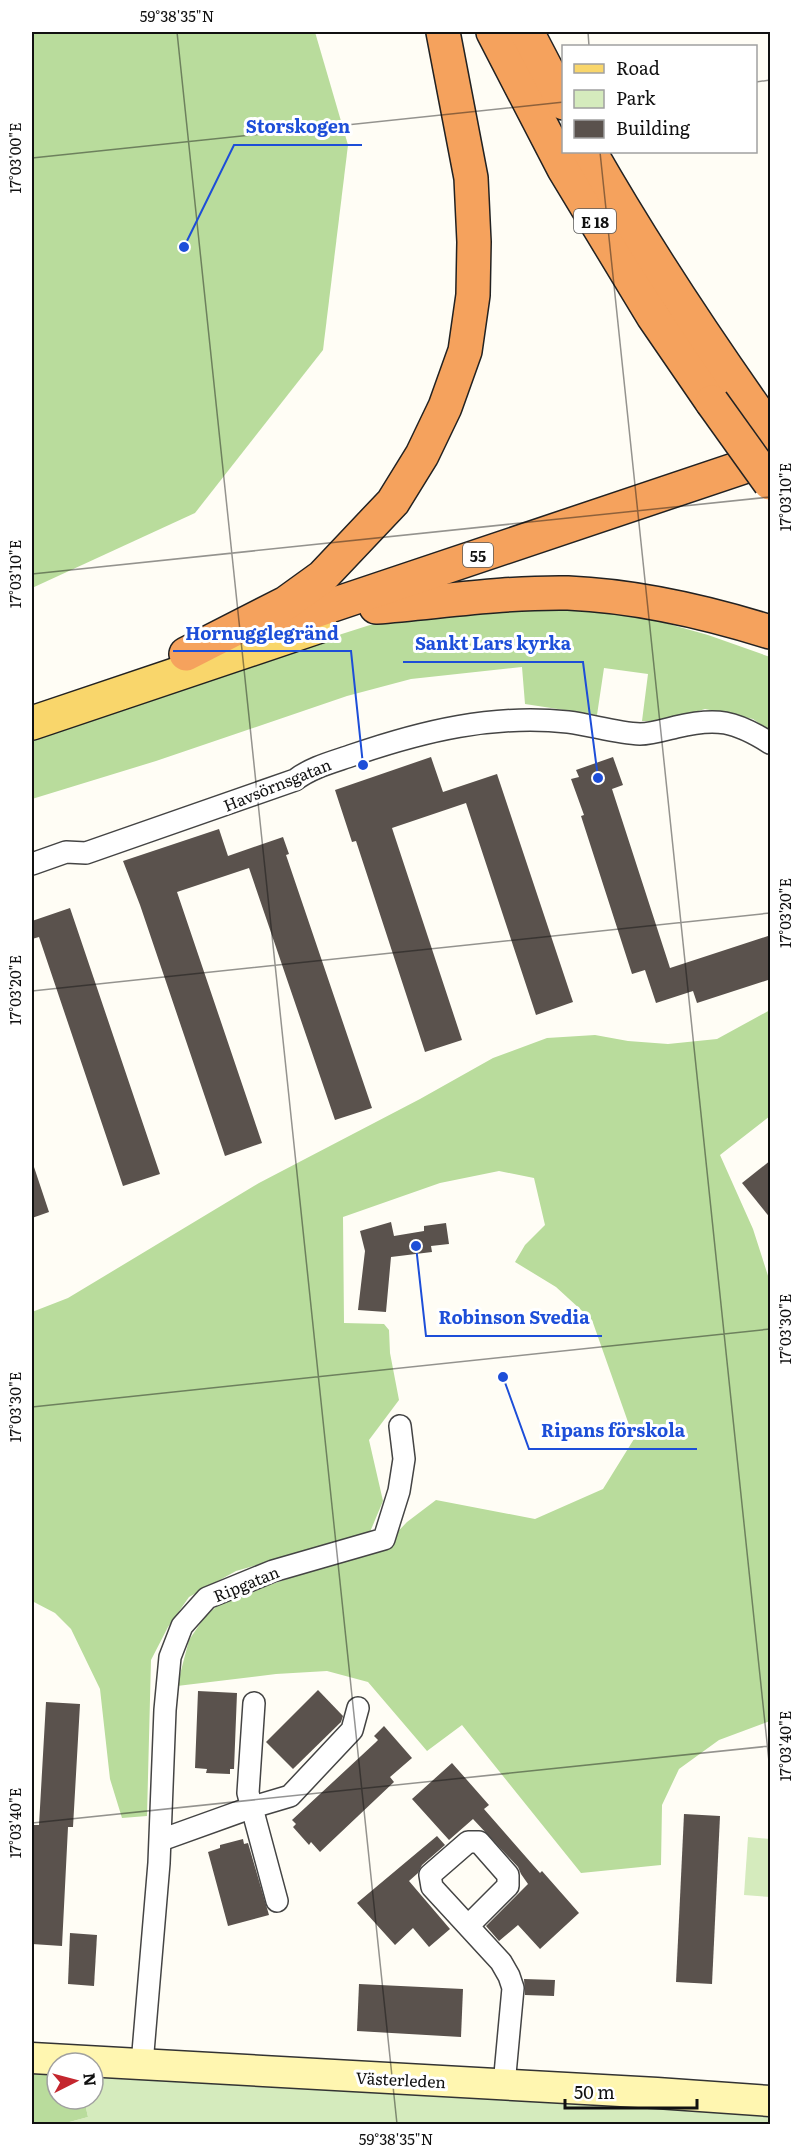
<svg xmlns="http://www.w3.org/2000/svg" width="802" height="2156" font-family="Literata,serif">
	<rect width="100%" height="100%" fill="#fffdf5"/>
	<g fill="#d5ebbd">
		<polygon points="748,1837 770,1839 770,1897 744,1895"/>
		<polygon points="93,2067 770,2106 770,2124 62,2124 88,2117 84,2099 93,2099"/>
	</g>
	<g fill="#b9dc9c">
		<polygon points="32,32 315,32 348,145 323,350 195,513 32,588"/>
		<polygon points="553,605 626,612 708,635 770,657 770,731 753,719 705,709 664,721 642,721 648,674 604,668 597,715 525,704 522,667 411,679 347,696 156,761 32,799 32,733 370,625 463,609"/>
		<polygon points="770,1010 770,1116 720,1155 753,1229 770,1282 770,1721 719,1740 679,1769 662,1805 661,1865 581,1873 462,1725 427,1751 368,1682 327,1671 276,1674 177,1686 189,1640 206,1615 225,1600 384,1546 407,1522 436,1500 535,1519 603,1489 634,1439 592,1320 556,1287 515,1262 525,1245 545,1225 534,1178 499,1171 440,1183 343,1217 344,1323 384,1324 389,1330 390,1353 399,1400 369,1440 383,1501 370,1532 236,1571 189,1597 168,1627 151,1660 147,1816 122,1818 110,1779 100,1689 71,1629 55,1613 32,1601 32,1312 68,1298 259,1183 420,1099 493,1058 547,1038 595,1035 628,1041 668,1044 717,1039"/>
		<polygon points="32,2063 57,2065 57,2099 84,2099 88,2117 62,2124 32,2124"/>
	</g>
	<g fill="#5a524d">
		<polygon points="431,757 443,792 497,774 573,1002 536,1015 466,803 392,828 462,1040 425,1052 356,841 352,842 335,790"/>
		<polygon points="613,757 623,785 612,789 670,968 771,935 771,979 697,1003 693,991 656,1003 645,970 632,974 581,816 584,815 571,779 579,777 576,770"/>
		<polygon points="219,829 228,856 283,837 289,854 286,855 372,1108 335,1120 249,868 177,892 262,1143 225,1156 140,905 123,861"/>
		<polygon points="70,908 160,1174 123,1186 39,937 32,939 32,921"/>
		<polygon points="771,1160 771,1219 742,1183"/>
		<polygon points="32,1167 34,1167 49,1212 32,1218"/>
		<polygon points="391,1222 394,1236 424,1231 424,1226 446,1223 449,1244 431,1246 432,1252 391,1257 386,1312 358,1310 365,1251 360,1231"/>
		<polygon points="318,1690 343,1716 341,1722 293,1769 266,1742"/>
		<polygon points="198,1691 237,1693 234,1769 230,1769 230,1774 206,1773 207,1769 195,1768"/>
		<polygon points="46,1702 80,1704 73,1827 68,1827 62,1946 32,1944 32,1880 34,1825 39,1825"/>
		<polygon points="384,1726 412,1758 390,1777 394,1782 320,1852 311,1842 309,1845 293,1827 296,1824 292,1820 375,1743 378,1740 374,1736"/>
		<polygon points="452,1763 489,1805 484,1809 540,1873 542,1871 579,1913 540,1949 518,1925 499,1941 486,1926 528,1884 521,1874 518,1867 473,1819 449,1840 412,1799"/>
		<polygon points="684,1814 720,1816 712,1984 676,1982"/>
		<polygon points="437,1836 445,1845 422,1865 418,1873 409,1881 450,1929 429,1947 413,1928 395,1945 357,1903"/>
		<polygon points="243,1839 244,1844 248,1843 269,1915 228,1926 208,1852 220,1848 220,1845"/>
		<polygon points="70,1933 97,1935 94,1986 68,1984"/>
		<polygon points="524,1979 555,1980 554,1996 525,1995"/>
		<polygon points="359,1984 463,1989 461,2037 357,2031"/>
	</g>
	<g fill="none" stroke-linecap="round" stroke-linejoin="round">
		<g stroke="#444" stroke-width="24">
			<g id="street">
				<path d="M32,864l34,-12 20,1 209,-73c17,-13 38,-18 58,-25 70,-24 140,-41 215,-33 24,3 48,11 72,12 11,0 24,-4 36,-7 41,-10 59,-6 94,16"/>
				<polyline points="254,1703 248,1793 277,1901"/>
				<polyline points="161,1840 253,1807 290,1796 352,1730 358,1708"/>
				<polyline points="468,1926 508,1886 508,1875 479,1842 468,1842 430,1875 432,1887 501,1962 509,1976 513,1988 504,2085"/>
				<polyline points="142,2064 159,1863 165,1710 170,1657 182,1626 207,1598 273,1571 384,1539 399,1491 404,1459 400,1426"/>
			</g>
		</g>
		<g stroke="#333" stroke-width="33">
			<polyline id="secondary" points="32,2058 657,2093 770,2101"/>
		</g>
		<g stroke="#222" stroke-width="36">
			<polyline id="primary" points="32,723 320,626"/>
		</g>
		<g stroke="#222" stroke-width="36">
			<g id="highway">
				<polyline points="493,32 564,169 653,316 712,402"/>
				<polyline points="527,32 564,103"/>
				<path d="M590,152c55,96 116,188 180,278"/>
				<path d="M376,607c63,-5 128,-15 192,-14 69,3 138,19 202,39"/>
				<polyline points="273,625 770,458"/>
				<polyline points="186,654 286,603 322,577 393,502 422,455 445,407 465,351 473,295 474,242 471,178 443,32"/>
			</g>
		</g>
		<use href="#street" stroke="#fff" stroke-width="21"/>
		<use href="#secondary" stroke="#fff6b0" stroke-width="30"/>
		<use href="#primary" stroke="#f9d66b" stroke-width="33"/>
		<use href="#highway" stroke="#f5a25d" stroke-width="33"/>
		<g stroke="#222" stroke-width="36" stroke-linecap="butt">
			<polyline id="highway-bridge" points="712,402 770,483"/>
		</g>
		<use href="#highway-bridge" stroke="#f5a25d" stroke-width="33"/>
	</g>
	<path fill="none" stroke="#111" stroke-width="1.5" stroke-opacity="0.45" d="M177,32l220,2092M588,32l1,14M756,82l14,-2M600,152l170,1619M32,158l532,-56M32,574l738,-77M32,991l738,-78M32,1407l738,-78M32,1823l738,-77"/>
	<g text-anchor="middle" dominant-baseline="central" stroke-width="6" stroke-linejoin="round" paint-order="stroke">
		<g fill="#fff" stroke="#585858" stroke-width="1.5">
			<rect x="574" y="209" width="42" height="24" rx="4.5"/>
			<rect x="463" y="543" width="30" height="24" rx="4.5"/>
		</g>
		<g font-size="15" font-weight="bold" fill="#111">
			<text x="595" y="221">E 18</text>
			<text x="478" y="555">55</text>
		</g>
		<g font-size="16" fill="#111" stroke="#fff">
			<text transform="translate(277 784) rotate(-22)">Havsörnsgatan</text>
			<text transform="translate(246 1583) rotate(-22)">Ripgatan</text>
			<text transform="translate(401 2079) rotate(3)">Västerleden</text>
		</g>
	</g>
	<path fill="none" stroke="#1d4ed8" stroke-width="2" d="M184 247L234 145H362M363 765L351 651H173M598 778L583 662H403M416 1246L426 1336H602M503 1377L529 1449H697"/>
	<g fill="#1d4ed8" stroke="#fff" stroke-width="2">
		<circle cx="184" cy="247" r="6"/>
		<circle cx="363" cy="765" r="6"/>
		<circle cx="598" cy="778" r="6"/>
		<circle cx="416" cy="1246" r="6"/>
		<circle cx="503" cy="1377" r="6"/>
	</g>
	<g font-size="18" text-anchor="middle" font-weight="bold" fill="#1d4ed8" stroke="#fff" stroke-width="6" stroke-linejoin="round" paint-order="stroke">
		<text x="298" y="133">Storskogen</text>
		<text x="262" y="640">Hornugglegränd</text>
		<text x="493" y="650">Sankt Lars kyrka</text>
		<text x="514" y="1324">Robinson Svedia</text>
		<text x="613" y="1437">Ripans förskola</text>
	</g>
	<rect width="802" height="2156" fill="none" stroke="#ffffff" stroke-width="66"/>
	<rect x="562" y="45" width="195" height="108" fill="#ffffff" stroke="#a0a0a0" stroke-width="1.5"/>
	<rect x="574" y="64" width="30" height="9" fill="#f9d66b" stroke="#a0a0a0" stroke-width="1.5"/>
	<text x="616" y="75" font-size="18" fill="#111111">Road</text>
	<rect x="574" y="90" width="30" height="18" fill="#d5ebbd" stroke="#a0a0a0" stroke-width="1.5"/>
	<text x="616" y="105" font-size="18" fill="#111111">Park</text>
	<rect x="574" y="120" width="30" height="18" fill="#5a524d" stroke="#a0a0a0" stroke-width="1.5"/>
	<text x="616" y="135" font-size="18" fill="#111111">Building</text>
	<g transform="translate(75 2081) rotate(84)"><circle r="28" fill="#ffffff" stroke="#a0a0a0" stroke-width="1.5"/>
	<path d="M0-4.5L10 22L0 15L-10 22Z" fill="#c4262e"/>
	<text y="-9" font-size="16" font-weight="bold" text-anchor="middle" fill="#111111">N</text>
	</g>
	<path d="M565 2099v9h132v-9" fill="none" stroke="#111111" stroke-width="3"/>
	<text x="574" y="2099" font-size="18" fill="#111111" stroke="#ffffff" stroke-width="4.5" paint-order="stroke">50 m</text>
	<rect x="33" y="33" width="736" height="2090" fill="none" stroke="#111" stroke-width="2"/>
	<g font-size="15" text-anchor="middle" fill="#111">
		<text x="177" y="22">59°38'35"N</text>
		<text transform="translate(16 158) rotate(-90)" y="5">17°03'00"E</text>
		<text transform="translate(786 497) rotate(-90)" y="5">17°03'10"E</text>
		<text transform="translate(16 574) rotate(-90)" y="5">17°03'10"E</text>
		<text transform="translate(786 913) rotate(-90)" y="5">17°03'20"E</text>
		<text transform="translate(16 990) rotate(-90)" y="5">17°03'20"E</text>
		<text transform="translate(786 1329) rotate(-90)" y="5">17°03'30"E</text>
		<text transform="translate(16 1407) rotate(-90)" y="5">17°03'30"E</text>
		<text transform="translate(786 1746) rotate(-90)" y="5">17°03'40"E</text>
		<text transform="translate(16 1823) rotate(-90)" y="5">17°03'40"E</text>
		<text x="396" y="2145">59°38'35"N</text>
	</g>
</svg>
